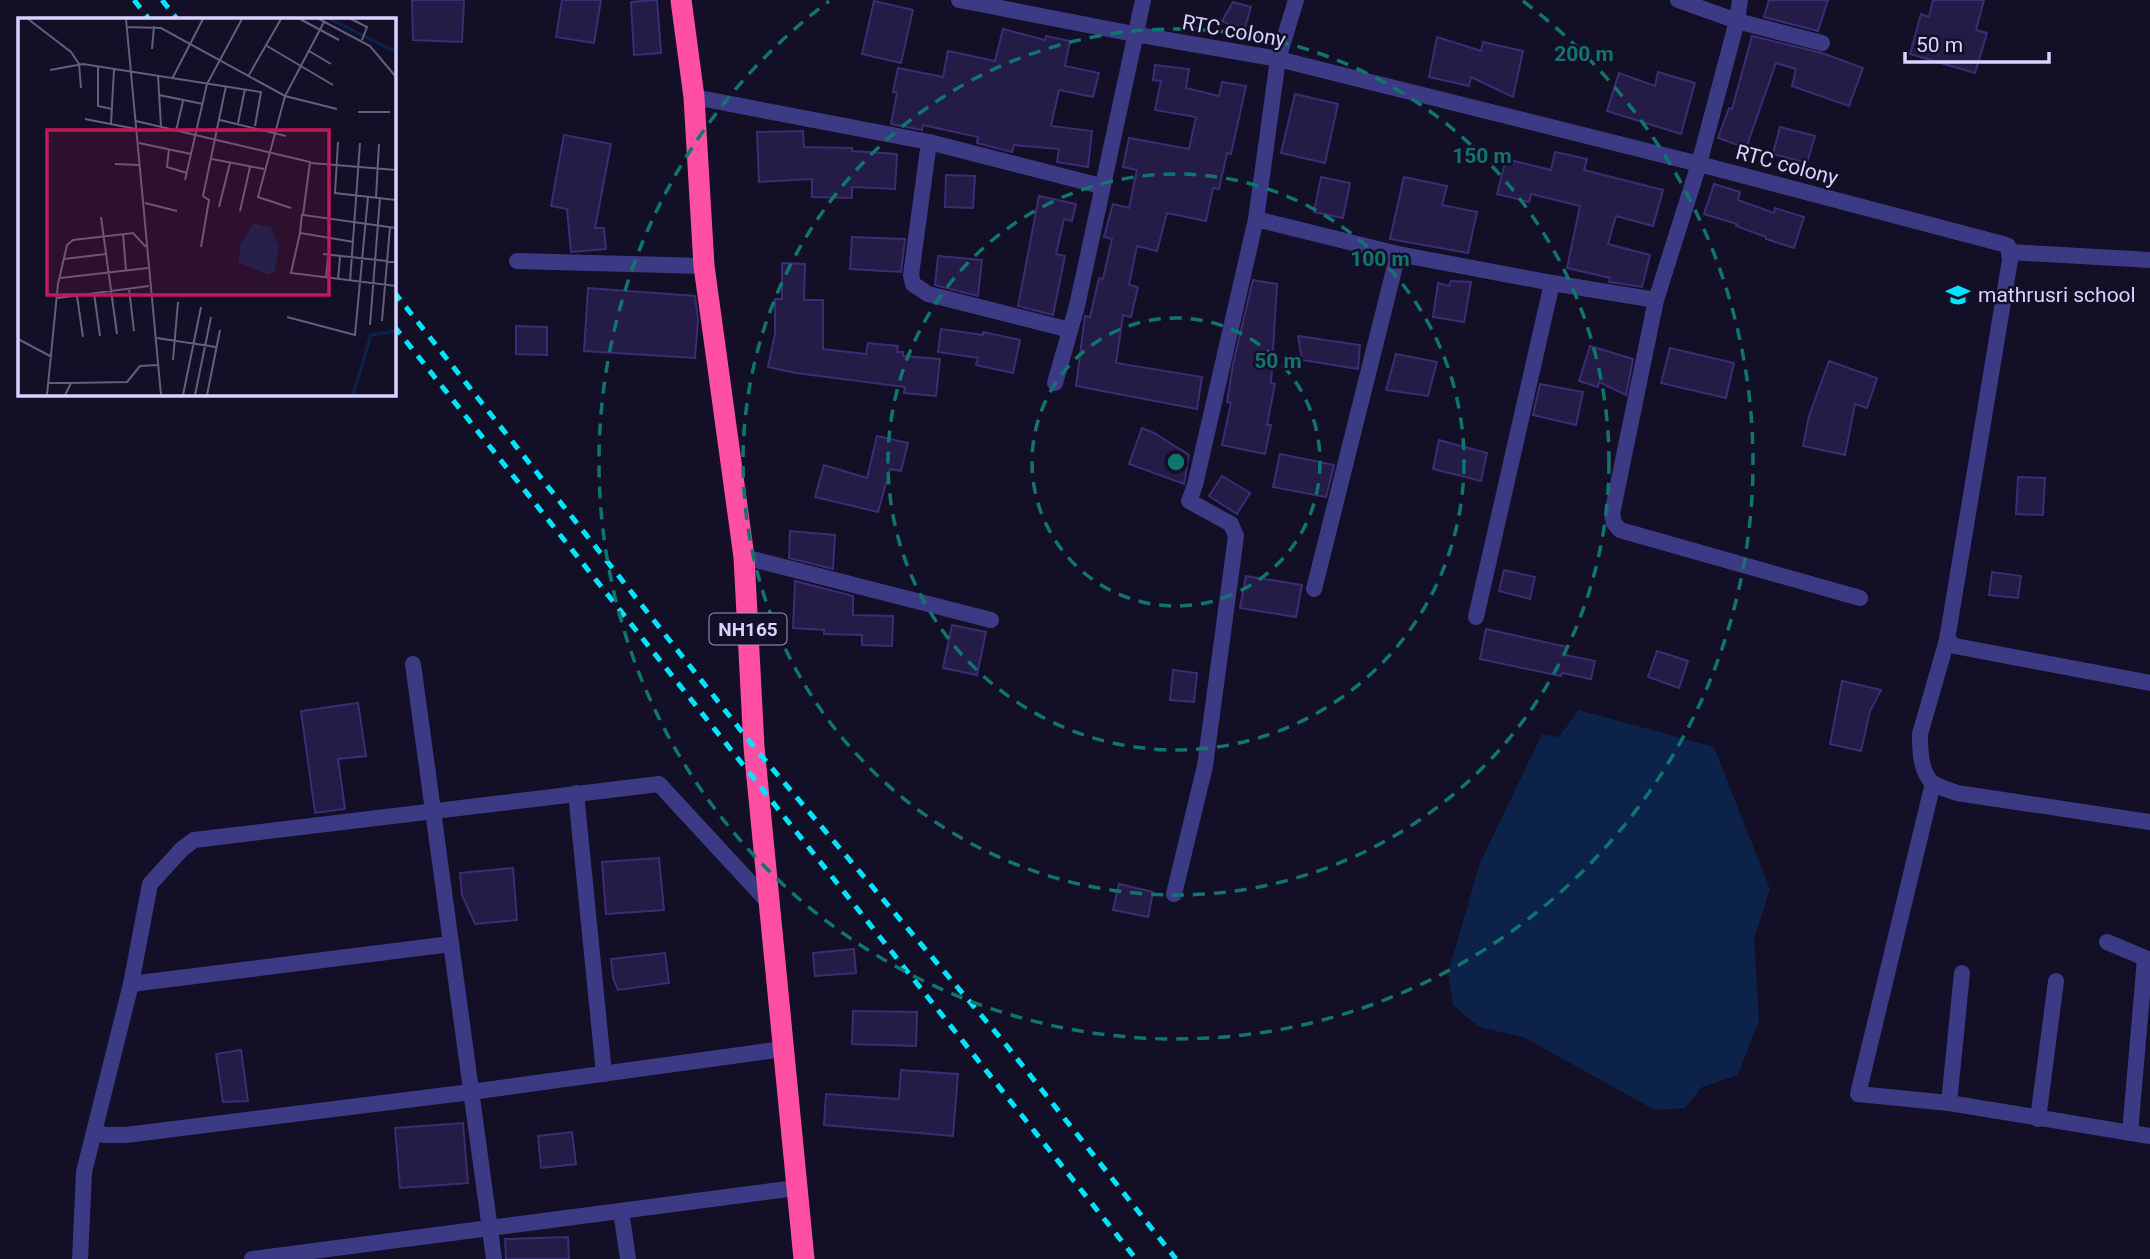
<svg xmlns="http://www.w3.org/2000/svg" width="2150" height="1259" font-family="Roboto,sans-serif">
	<rect width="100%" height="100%" fill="#130f26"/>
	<polygon fill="#0c2248" points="1579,710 1714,747 1770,889 1754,939 1759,1020 1738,1075 1702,1087 1685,1108 1655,1110 1523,1037 1479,1027 1453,1005 1448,973 1480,863 1542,734 1559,737"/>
	<g fill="#241b47" stroke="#3b2d73" stroke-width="2">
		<polygon points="412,0 464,0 462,42 413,40"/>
		<polygon points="562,0 601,0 594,43 556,37"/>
		<polygon points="657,0 661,53 634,55 631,2"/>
		<polygon points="1769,0 1828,0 1818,31 1764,17"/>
		<polygon points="1933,0 1984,0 1976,30 1987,33 1975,73 1910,54 1921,14 1929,17"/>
		<polygon points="874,1 913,10 901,63 862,54"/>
		<polygon points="1233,2 1251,7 1244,31 1222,21"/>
		<polygon points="1003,29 1045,40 1046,36 1070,41 1065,66 1099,73 1093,97 1059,90 1051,126 1092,131 1088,167 1057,162 1059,149 1014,145 1012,152 977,143 978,137 923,125 922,130 891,124 897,93 893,92 898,68 943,77 948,51 995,61"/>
		<polygon points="1752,36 1822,53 1863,68 1849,106 1792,86 1796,69 1776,63 1746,148 1718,138 1729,108 1732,109"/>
		<polygon points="1437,37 1481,51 1483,42 1523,51 1513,97 1471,77 1469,86 1429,77"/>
		<polygon points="1155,65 1189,69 1186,88 1219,96 1222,82 1246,86 1231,154 1227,153 1219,189 1213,188 1206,221 1167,213 1157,251 1137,246 1129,285 1138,287 1131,317 1123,315 1116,363 1202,377 1197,409 1076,386 1085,316 1090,317 1099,278 1103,279 1112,239 1104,237 1113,204 1129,208 1137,170 1123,167 1129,138 1189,149 1196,117 1155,110 1161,81 1153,80"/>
		<polygon points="1658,72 1695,83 1681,134 1607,111 1619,73 1655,86"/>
		<polygon points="1295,94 1338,104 1325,163 1281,153"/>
		<polygon points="1780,127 1815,136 1807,163 1773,154"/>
		<polygon points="803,131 804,147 852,148 852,151 897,154 895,189 852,187 852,198 812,197 812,179 759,182 757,132"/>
		<polygon points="564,135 611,144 595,228 604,228 606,249 571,252 567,209 551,206"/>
		<polygon points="1555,152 1587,159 1584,170 1663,190 1653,226 1616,216 1608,244 1650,255 1642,287 1609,282 1610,278 1567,268 1580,206 1531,194 1529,202 1497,194 1506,159 1551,170"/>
		<polygon points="946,175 975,176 973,208 945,207"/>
		<polygon points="1321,177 1350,183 1343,218 1314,212"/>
		<polygon points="1404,177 1447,186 1442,205 1477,212 1468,253 1390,239"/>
		<polygon points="1714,184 1740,192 1738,200 1774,213 1775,208 1804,217 1794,248 1766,239 1766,237 1736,226 1737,224 1704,214"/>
		<polygon points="1039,196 1076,204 1072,221 1064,219 1056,254 1065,256 1053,315 1018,306"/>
		<polygon points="852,237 905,239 901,272 850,269"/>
		<polygon points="938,256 982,260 978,296 935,285"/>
		<polygon points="782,263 805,264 804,300 823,300 823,349 866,354 868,343 898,346 897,352 903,352 903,356 940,359 936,396 904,393 905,387 796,373 768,367 775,334 775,299 782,299"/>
		<polygon points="1253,280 1277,284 1271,383 1275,384 1267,425 1271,425 1265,454 1222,445 1231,403 1227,402 1233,364"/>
		<polygon points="1451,281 1471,282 1464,322 1433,317 1438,283 1449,286"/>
		<polygon points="588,288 695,296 698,320 695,358 584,351"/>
		<polygon points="516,326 547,327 547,355 516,354"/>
		<polygon points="941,329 983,335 983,332 1020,340 1013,373 976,365 978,358 938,352"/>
		<polygon points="1298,336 1360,345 1358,369 1302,360"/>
		<polygon points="1590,346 1633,359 1626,395 1599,382 1598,387 1579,381"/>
		<polygon points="1670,348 1734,363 1726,398 1661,383"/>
		<polygon points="1396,354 1437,362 1428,396 1386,390"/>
		<polygon points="1829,361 1877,378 1867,408 1855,404 1845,455 1803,446 1809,416"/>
		<polygon points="1540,384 1583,392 1576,425 1533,415"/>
		<polygon points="1142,428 1154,433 1189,455 1184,484 1129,464"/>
		<polygon points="877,436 908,443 901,471 890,469 878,512 815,497 824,465 867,478"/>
		<polygon points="1439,440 1487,453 1481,481 1433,469"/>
		<polygon points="1280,454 1334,465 1326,497 1273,487"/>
		<polygon points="1222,476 1250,493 1237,514 1209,496"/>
		<polygon points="2018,477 2045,478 2043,515 2016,514"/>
		<polygon points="790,531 835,535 833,569 789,558"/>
		<polygon points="1504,570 1535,577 1530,599 1499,591"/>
		<polygon points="1992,572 2021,576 2018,598 1989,595"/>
		<polygon points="1246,576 1302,585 1296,617 1240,608"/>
		<polygon points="795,581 853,596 853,615 893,616 892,646 862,645 862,635 824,634 824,630 793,628"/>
		<polygon points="952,625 986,632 977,675 943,668"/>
		<polygon points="1486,629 1567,647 1565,655 1595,661 1591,679 1562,673 1561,676 1480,659"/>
		<polygon points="1657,651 1688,661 1679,688 1648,677"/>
		<polygon points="1173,670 1197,673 1194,702 1170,700"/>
		<polygon points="1842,681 1881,690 1870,711 1861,751 1830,744"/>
		<polygon points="358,703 366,756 338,759 345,809 315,813 301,711"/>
		<polygon points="659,858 664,910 606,914 602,862"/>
		<polygon points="513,868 517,920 475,924 462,895 460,873"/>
		<polygon points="1119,884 1153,892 1148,917 1113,910"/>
		<polygon points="854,949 856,973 815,976 813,953"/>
		<polygon points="665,953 669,983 618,990 613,978 611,959"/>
		<polygon points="853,1011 917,1012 916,1046 852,1044"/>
		<polygon points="241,1050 248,1101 223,1102 216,1054"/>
		<polygon points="901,1070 958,1074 953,1136 824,1125 826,1094 899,1099"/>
		<polygon points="463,1123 468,1183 400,1188 395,1128"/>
		<polygon points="572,1132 576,1164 541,1168 538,1136"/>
		<polygon points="568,1237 569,1259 506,1259 505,1239"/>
	</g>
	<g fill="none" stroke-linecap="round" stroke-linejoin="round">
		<g stroke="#3d3a85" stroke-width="16">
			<polyline points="959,0 1134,34 1278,59 1699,164 2003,244 2008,246 2010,260 1947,640 1955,646 2150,683"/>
			<polyline points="1678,0 1737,21 1822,43"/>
			<polyline points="1740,0 1737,21 1699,164 1656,300 1612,514 1614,523 1620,530 1860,598"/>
			<polyline points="694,97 929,142 1101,186"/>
			<polyline points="929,142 911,275 913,284 928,294 1070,330"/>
			<polyline points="1256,219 1398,254 1552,283 1656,300"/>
			<polyline points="2010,252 2150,260"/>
			<polyline points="517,261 704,266"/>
			<polyline points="1055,383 1077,306 1143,0"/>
			<polyline points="744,557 991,620"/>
			<polyline points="1314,589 1398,254"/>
			<polyline points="1476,617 1552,283"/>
			<path d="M1947,640l-27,94c0,15 0,40 14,50 7,4 16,6 23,9l193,29"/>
			<polyline points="413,664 494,1259"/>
			<polyline points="1933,783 1858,1094 1949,1103 2150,1136"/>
			<polyline points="576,793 604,1074"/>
			<polyline points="1174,894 1205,766 1236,536 1231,524 1189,501 1195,485 1256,219 1278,59 1296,0"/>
			<polyline points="2107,942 2150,960"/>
			<polyline points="131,984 451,944"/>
			<polyline points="1949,1103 1962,973"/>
			<polyline points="2038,1119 2056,981"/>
			<polyline points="96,1131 104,1135 126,1135 471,1092 783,1049"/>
			<polyline points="2130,1133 2145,959"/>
			<polyline points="621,1211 628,1259"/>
			<polyline points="80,1259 84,1172 131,984 150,884 182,849 194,840 659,784 769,903"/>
			<polyline points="252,1259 796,1188"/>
		</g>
		<polyline stroke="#ff4fa3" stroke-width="21" points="681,0 694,97 704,266 744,557 754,747 804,1259"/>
		<g stroke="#00e5ff" stroke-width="5" stroke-dasharray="10 9" stroke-linecap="butt">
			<polyline points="134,0 149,19"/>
			<polyline points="162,0 177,19"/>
			<polyline points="394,292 754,747 1003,1041 1176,1259"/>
			<polyline points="394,326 1136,1259"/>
		</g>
	</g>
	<g fill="none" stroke="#0f766e" stroke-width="3.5" stroke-dasharray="12 9">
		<circle cx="1176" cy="462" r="144"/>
		<circle cx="1176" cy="462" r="288"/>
		<circle cx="1176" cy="462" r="433"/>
		<path d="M1523 1A577 577 0 1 1 829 1"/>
	</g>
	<defs>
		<g id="school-bare" transform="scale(1.89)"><path d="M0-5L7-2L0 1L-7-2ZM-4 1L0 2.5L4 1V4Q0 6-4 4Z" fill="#00e5ff" stroke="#130f26" stroke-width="2.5" paint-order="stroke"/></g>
	</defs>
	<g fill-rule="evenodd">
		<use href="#school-bare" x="1958" y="295"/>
	</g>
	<g text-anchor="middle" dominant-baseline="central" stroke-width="5" stroke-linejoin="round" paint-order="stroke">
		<rect fill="#130f26" stroke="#9e99be" stroke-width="2" x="709.5" y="613.5" width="77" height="31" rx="5"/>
		<g font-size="19" font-weight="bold" fill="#d9d4ff">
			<text x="748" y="629">NH165</text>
		</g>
		<g font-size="21" fill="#d9d4ff" stroke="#130f26">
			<text transform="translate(1234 31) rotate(10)">RTC colony</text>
			<text transform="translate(1787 165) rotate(15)">RTC colony</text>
		</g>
		<g font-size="21" fill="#d9d4ff" stroke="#130f26" text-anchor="start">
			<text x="1978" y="295">mathrusri school</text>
		</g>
	</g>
	<g transform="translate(18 18)">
		<rect width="378" height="378" fill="#130f26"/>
		<path d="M236,205l18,5 7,19 -4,24 -7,4 -30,-13 3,-19z" fill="#0c2248"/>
		<path fill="none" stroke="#0c2248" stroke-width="3.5" d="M312,1l66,33M335,377l18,-60 25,-4"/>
		<path fill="none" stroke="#625e7d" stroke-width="2" d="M10,1l43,33 8,12 2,24M108,1l35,376M282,1l39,21M301,1l51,27 26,31M333,1l16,8 -5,13M109,9l34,1 124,68 52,13M249,28l66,39M134,31l2,-23M291,33l22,13M80,49v39l14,3M32,52l33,-6 178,28 -6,34M140,57l3,52M231,57l32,-56M154,61l31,-60M141,77l44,9M340,94h32M67,101l51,10M202,102l66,16M118,103l174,41 -7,53 93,13M220,105l7,-34M93,106l3,-54M158,113l7,-30M320,124l-3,51 61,7M121,125l52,11M151,131l-2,18 20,6M194,141l52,10M293,145l85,7M97,146l24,1M167,162l22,-96 35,-65M358,179l3,-53M127,185l32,8M201,189l11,-44M273,190l-33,-11 27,-101 39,-74M222,193l10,-44M284,196l-2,19 54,9M83,199l16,117M282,215l-9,40 105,13M105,216l3,36M183,229l8,-47 -6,-4 23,-110M305,236l73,8M46,241l42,-5M42,260l88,-10M308,260l2,-22M320,262l2,-23M332,264l10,-139M111,271l5,42M76,275l6,43M59,278l6,41M40,280l91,-12M269,299l68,18 13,-138M364,303l8,-94M352,307l10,-127M139,320l59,9M0,321l34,18M155,342l5,-58M30,365h22M29,377l11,-111 9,-39 6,-5 60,-7 13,14M47,377l6,-12 56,-1 13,-16 18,-1M165,377l18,-88M177,377l16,-78M189,377l13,-65"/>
		<path fill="#c2185b" fill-opacity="0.15" stroke="#c2185b" stroke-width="3.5" d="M29,112h282v165h-282z"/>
		<rect width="378" height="378" fill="none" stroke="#d9d4ff" stroke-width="3.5"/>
	</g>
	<circle cx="1176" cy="462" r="10" fill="#0f766e" stroke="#130f26" stroke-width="3.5"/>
	<g font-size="21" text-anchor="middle" font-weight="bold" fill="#0f766e" stroke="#130f26" stroke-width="5" stroke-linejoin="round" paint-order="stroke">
		<text x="1584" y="61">200 m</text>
		<text x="1482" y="163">150 m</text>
		<text x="1380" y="266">100 m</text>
		<text x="1278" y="368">50 m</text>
	</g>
	<path d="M1905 52v10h144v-10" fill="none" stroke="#d9d4ff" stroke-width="3.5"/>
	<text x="1916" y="52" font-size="21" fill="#d9d4ff" stroke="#130f26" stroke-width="5" paint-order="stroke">50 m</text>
</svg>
